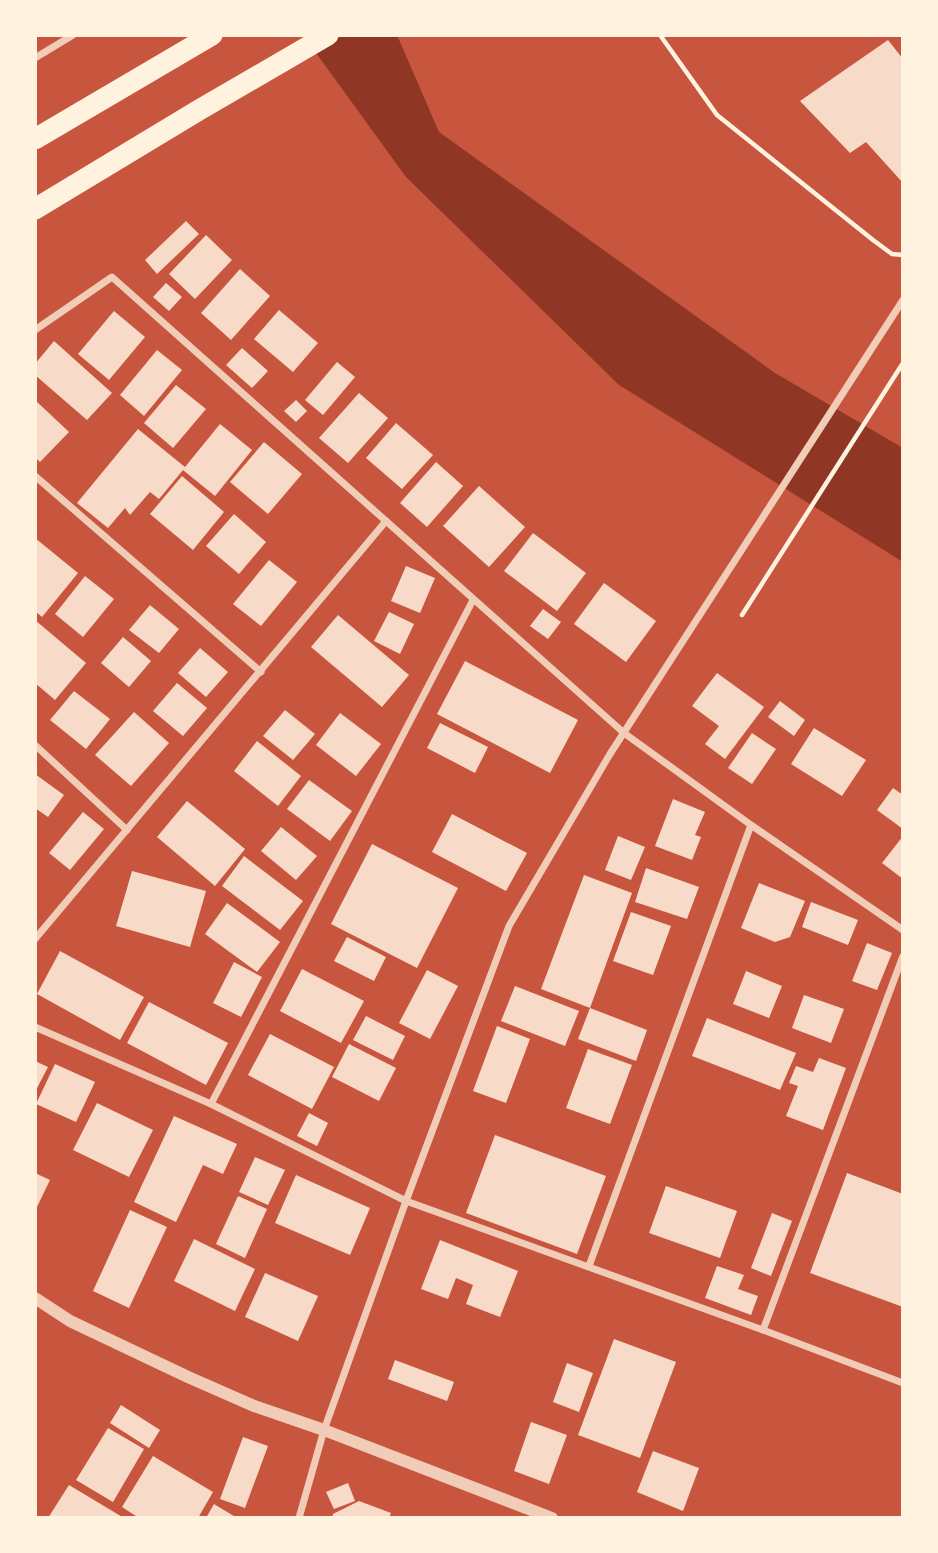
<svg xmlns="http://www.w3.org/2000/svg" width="938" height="1553" font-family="Mulish,sans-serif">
	<rect width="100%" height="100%" fill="#c8553d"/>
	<polygon fill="#8f3625" points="303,35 397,35 439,132 775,373 903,448 903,562 619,385 406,177"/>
	<g fill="#f7dbc8">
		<polygon points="888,40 903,59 903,183 866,142 850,153 800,101"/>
		<polygon points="186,221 199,234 157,274 145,260"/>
		<polygon points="206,235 232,260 195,299 169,274"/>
		<polygon points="240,269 270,296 231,340 201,313"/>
		<polygon points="166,283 182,297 169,311 153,297"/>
		<polygon points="279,310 318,343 293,372 254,339"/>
		<polygon points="114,311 145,337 109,380 78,354"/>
		<polygon points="54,341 112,393 87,420 35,375 35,364"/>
		<polygon points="242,348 268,371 252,388 226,365"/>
		<polygon points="157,350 182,370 144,416 120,395"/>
		<polygon points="337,362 355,377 323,415 305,400"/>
		<polygon points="176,385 206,409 173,448 144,423"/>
		<polygon points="359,393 388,418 348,463 319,438"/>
		<polygon points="35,400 69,432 40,462 35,457"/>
		<polygon points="296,400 307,411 296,422 284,411"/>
		<polygon points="396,423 433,455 402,489 366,458"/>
		<polygon points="220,424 252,450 215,496 183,470 159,499 150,492 130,515 125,508 108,528 77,503 138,429 185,467"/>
		<polygon points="264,442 302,474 268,514 230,482"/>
		<polygon points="436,462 463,486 427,527 400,503"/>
		<polygon points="182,476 224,512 193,550 150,514"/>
		<polygon points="479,486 525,527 489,567 443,526"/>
		<polygon points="234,514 266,542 239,574 206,546"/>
		<polygon points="533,533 586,573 557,611 504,571"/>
		<polygon points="35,538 78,573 42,617 35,611"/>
		<polygon points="269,560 297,582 261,626 233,604"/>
		<polygon points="406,566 435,578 420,613 391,601"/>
		<polygon points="85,576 114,599 83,637 55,614"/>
		<polygon points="604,583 656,621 626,662 574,624"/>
		<polygon points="150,605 179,629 159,653 129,630"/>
		<polygon points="543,609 561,622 548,639 530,626"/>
		<polygon points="389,612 414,624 400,654 374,641"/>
		<polygon points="338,615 409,675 382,707 311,647"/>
		<polygon points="35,620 86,663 55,700 35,683"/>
		<polygon points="123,637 151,661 129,687 101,663"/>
		<polygon points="200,648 228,672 206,697 178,673"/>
		<polygon points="465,661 578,720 550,773 437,714"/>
		<polygon points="717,673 764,707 725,759 705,744 719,726 692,706"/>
		<polygon points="177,683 207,708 183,736 153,711"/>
		<polygon points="74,691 110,719 86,749 50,720"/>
		<polygon points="780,701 805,720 794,736 768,717"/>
		<polygon points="285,710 315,734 293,760 263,736"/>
		<polygon points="134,712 169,743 131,786 95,755"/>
		<polygon points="340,713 381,744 356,776 316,745"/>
		<polygon points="440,723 488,747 475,773 427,748"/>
		<polygon points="814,728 866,760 842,796 791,764"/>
		<polygon points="752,733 776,749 752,784 728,768"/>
		<polygon points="257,741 301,776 278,806 234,771"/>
		<polygon points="35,774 64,795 48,817 35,808"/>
		<polygon points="309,780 352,811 330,841 287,809"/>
		<polygon points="893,788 903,795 903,829 877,810"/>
		<polygon points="673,799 705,812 695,835 701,837 692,860 655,846"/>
		<polygon points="187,801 245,849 215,886 157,837"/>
		<polygon points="83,812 104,829 70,870 49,853"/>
		<polygon points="452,814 527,853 506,891 432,852"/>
		<polygon points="281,827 317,856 296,880 261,851"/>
		<polygon points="618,836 645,847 631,880 605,870"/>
		<polygon points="903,836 903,879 882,863"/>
		<polygon points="372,844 458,888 417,968 331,924"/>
		<polygon points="244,856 303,901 280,930 222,886"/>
		<polygon points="646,868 699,887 687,919 635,902"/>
		<polygon points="132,871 206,891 190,947 116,926"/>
		<polygon points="584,875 632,893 590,1008 541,989"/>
		<polygon points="759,883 805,901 790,937 775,942 741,928"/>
		<polygon points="811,902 858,920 848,945 802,927"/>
		<polygon points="227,903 280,942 257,972 205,934"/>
		<polygon points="631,912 671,926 653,975 613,961"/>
		<polygon points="347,937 386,957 374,981 334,961"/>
		<polygon points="867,943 892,953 877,990 852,981"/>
		<polygon points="60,951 144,997 120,1040 37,994"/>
		<polygon points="234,962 262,977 241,1017 213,1003"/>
		<polygon points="302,969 364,1001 341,1043 280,1011"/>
		<polygon points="427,970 458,986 430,1039 399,1023"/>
		<polygon points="746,971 782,986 769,1018 733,1004"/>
		<polygon points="515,986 579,1011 565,1046 501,1021"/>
		<polygon points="804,995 844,1009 831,1043 792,1028"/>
		<polygon points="149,1002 228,1043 206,1085 127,1043"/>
		<polygon points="590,1008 647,1030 636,1061 578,1039"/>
		<polygon points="366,1016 405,1036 393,1060 353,1040"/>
		<polygon points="707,1018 796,1053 780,1090 692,1056"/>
		<polygon points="497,1026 530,1039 506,1103 473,1091"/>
		<polygon points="270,1034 334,1067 312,1109 248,1075"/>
		<polygon points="349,1044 396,1068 379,1101 332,1077"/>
		<polygon points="588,1049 632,1065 610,1124 566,1108"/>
		<polygon points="819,1058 846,1068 823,1130 786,1116 798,1086 789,1083 796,1066 813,1072"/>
		<polygon points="35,1061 48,1067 35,1092"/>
		<polygon points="55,1064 95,1082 76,1122 36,1104"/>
		<polygon points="97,1103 153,1130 129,1177 73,1150"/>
		<polygon points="309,1113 328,1123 317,1146 297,1136"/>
		<polygon points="174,1116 237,1144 223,1174 203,1165 176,1222 134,1202"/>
		<polygon points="495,1135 606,1176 577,1254 466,1213"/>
		<polygon points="255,1157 285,1170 268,1205 239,1192"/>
		<polygon points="35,1173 50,1180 35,1211"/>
		<polygon points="847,1173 903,1194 903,1307 810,1273"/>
		<polygon points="296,1175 370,1208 350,1255 275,1223"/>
		<polygon points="666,1186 737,1211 720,1258 649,1233"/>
		<polygon points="238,1196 267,1209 245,1258 216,1244"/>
		<polygon points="130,1210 167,1227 129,1308 93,1291"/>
		<polygon points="772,1213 792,1221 771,1276 751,1268"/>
		<polygon points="194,1239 255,1269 235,1311 174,1281"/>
		<polygon points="440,1240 518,1271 500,1317 466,1304 473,1285 456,1278 448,1299 421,1289"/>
		<polygon points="717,1266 744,1275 738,1289 758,1296 751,1315 705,1298"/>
		<polygon points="265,1273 318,1296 298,1341 245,1317"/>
		<polygon points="614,1339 676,1362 640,1458 578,1435"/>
		<polygon points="395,1360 454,1382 447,1401 388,1379"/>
		<polygon points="567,1363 593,1373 579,1412 553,1402"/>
		<polygon points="121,1405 160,1430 149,1448 110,1423"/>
		<polygon points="531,1422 567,1435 549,1484 514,1471"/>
		<polygon points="108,1428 144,1449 113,1502 76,1480"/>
		<polygon points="243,1437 268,1446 245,1508 220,1499"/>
		<polygon points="653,1451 699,1468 683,1511 637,1492"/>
		<polygon points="153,1456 213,1492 198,1518 139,1518 122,1507"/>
		<polygon points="348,1483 355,1501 334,1509 326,1492"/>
		<polygon points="69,1485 124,1518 48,1518"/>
		<polygon points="359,1501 391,1513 389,1518 332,1518 333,1514"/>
		<polygon points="214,1504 237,1518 206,1518"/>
	</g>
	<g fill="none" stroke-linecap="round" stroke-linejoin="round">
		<g stroke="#fff3e0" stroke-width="4.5">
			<polyline points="660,35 717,115 873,240 892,254 903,255"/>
			<polyline points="742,615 903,363"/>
		</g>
		<g stroke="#f1ccb7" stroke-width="7">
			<polyline points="35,58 73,35"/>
			<polyline points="35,330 112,277 624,733 751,825 903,930"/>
			<polyline points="35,476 261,672"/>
			<polyline points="35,745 127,830"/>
			<polyline points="35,939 386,521"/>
			<polyline points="35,1027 211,1104 406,1201 763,1330 903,1383"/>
			<polyline points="211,1104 473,600"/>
			<polyline points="589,1266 751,825"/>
			<polyline points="763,1330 903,956"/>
			<polyline points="299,1518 324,1430 406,1201 509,926 610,754 903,300"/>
		</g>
		<polyline stroke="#f1ccb7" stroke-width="12" points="35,1298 70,1321 188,1377 254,1406 324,1430 552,1518"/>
		<g stroke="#fff3e0" stroke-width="21">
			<polyline points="35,139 212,35"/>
			<polyline points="35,209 199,110 328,35"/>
		</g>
	</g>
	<rect width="938" height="1553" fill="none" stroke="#fff3e0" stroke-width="74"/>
</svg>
